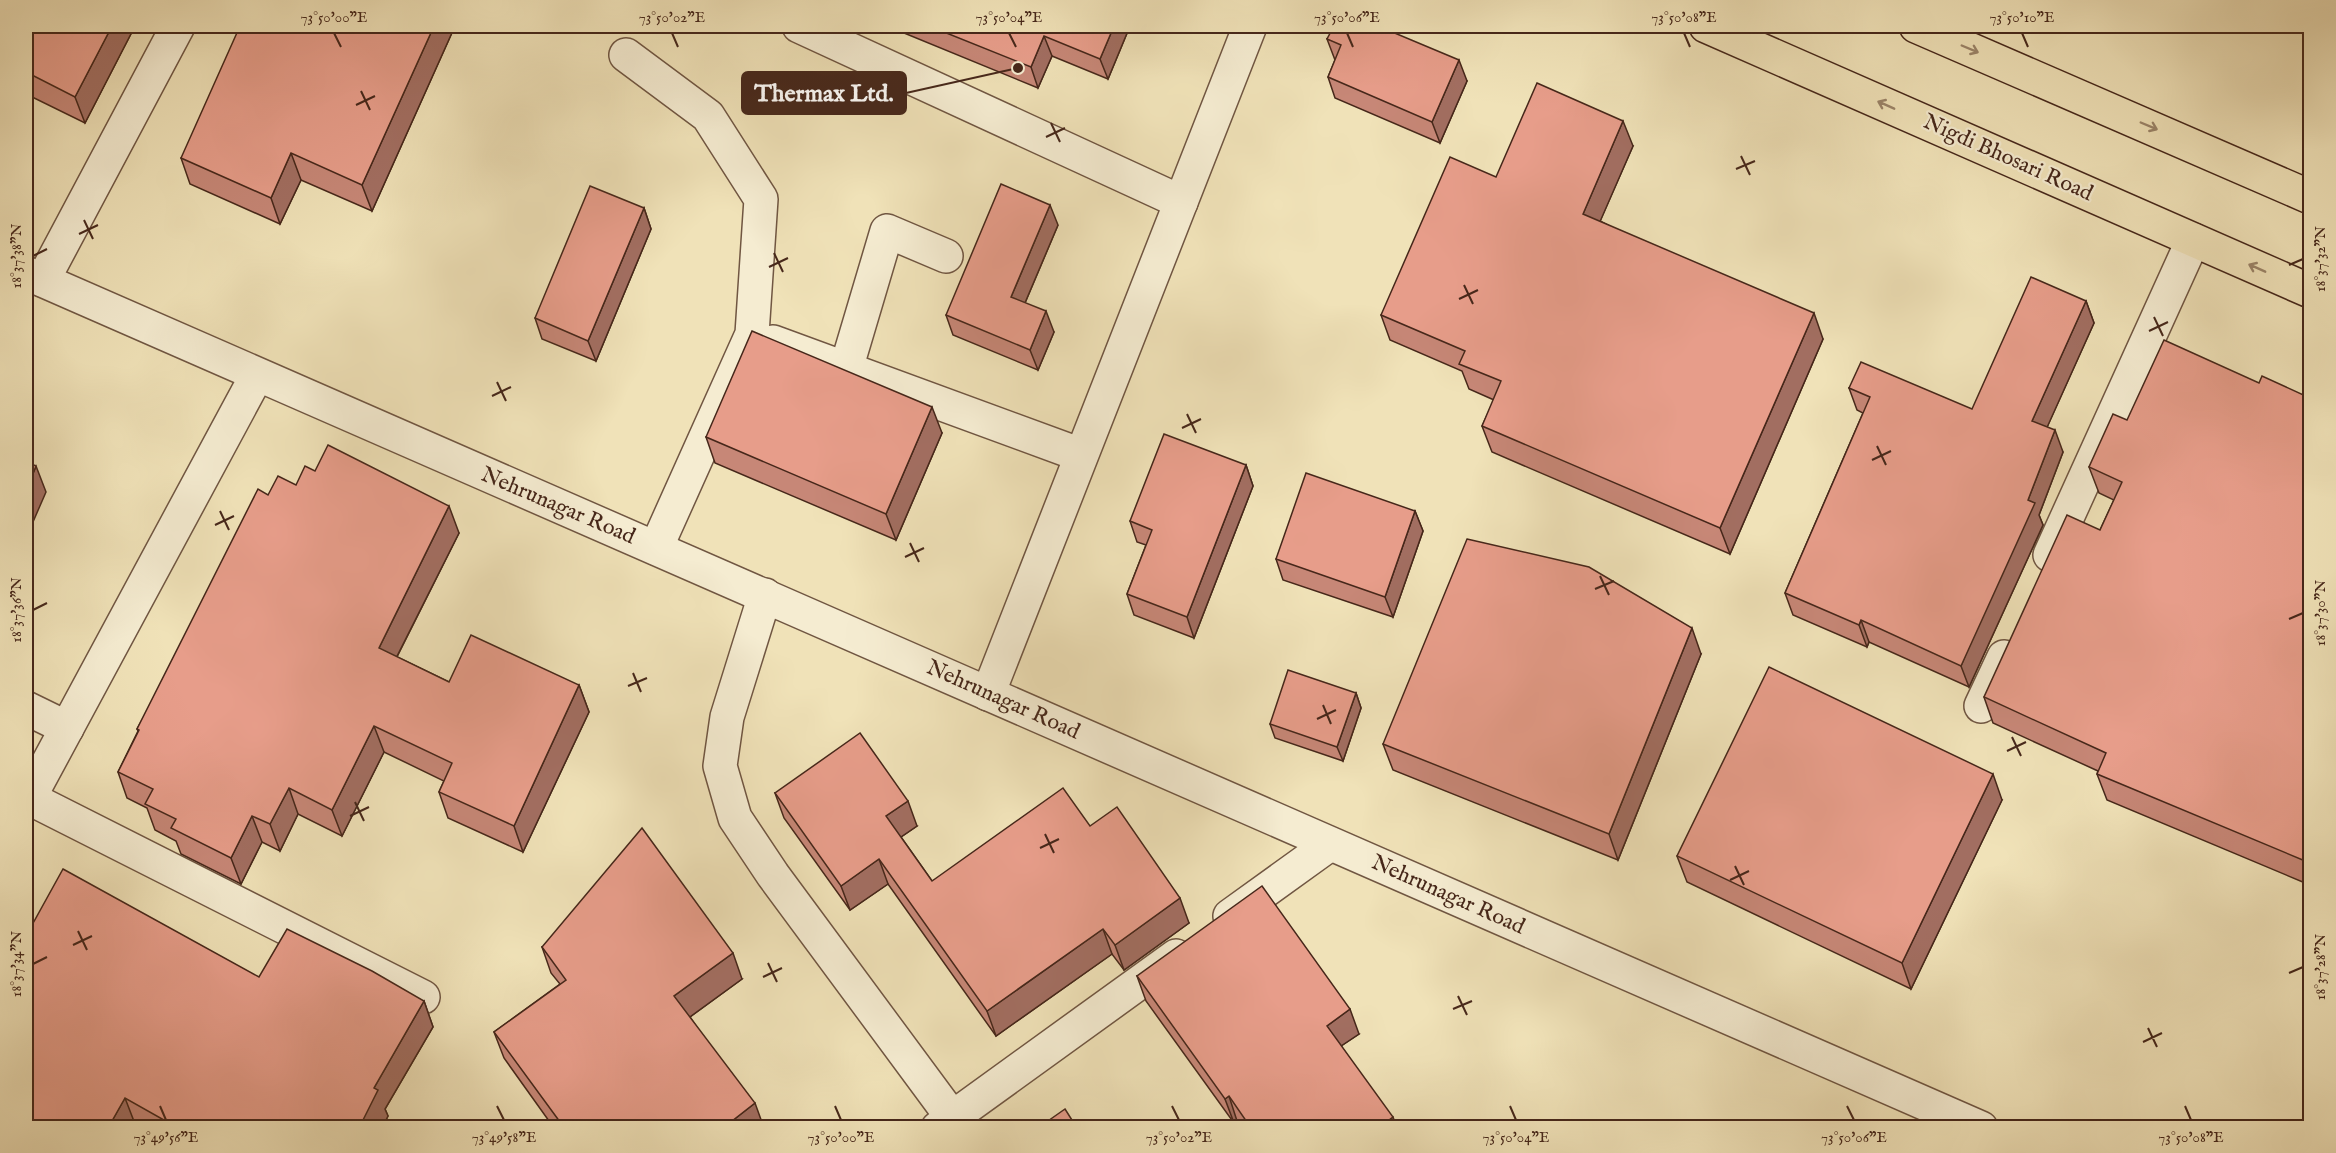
<svg xmlns="http://www.w3.org/2000/svg" width="2336" height="1153" font-family="'IM FELL English',serif">
	<rect width="100%" height="100%" fill="#f0e2b8"/>
	<filter id="stains"><feTurbulence type="fractalNoise" baseFrequency=".00333" numOctaves="4"/><feColorMatrix values="0 0 0 0 .2 0 0 0 0 .09 0 0 0 0 .02 0 0 0 .5 -.17"/></filter>
	<radialGradient id="worn" r=".72"><stop offset=".6" stop-color="#630" stop-opacity="0"/><stop offset="1" stop-color="#630" stop-opacity=".3"/></radialGradient>
	<g fill="none" stroke-linecap="round" stroke-linejoin="round">
		<g stroke="#705642" stroke-width="36">
			<g id="minor">
				<polyline points="799,26 1181,202"/>
				<polyline points="626,55 708,116 761,199 752,334 656,548"/>
				<polyline points="26,273 1981,1128"/>
				<polyline points="43,280 178,26"/>
				<polyline points="773,342 1081,455"/>
				<polyline points="846,369 887,231 946,256"/>
				<polyline points="2050,555 2193,240"/>
				<polyline points="765,595 727,717 720,766 735,818 773,875 960,1128"/>
				<polyline points="988,694 1250,26"/>
				<polyline points="1981,706 2004,657"/>
				<polyline points="26,708 67,728"/>
				<polyline points="29,798 423,997"/>
				<polyline points="26,804 257,375"/>
				<polyline points="1230,916 1330,844"/>
				<polyline points="938,1128 1176,956"/>
			</g>
		</g>
		<g stroke="#46271a" stroke-width="36">
			<g id="major">
				<polyline points="1706,26 2310,291"/>
				<polyline points="1916,26 2310,197"/>
			</g>
		</g>
		<use href="#minor" stroke="#f5ecd1" stroke-width="33"/>
		<use href="#major" stroke="#f0e2b8" stroke-width="33"/>
	</g>
	<g fill="#c78777" stroke="#46271a" stroke-width="1.5">
		<polygon points="26,26 135,26 85,123 26,94"/>
		<polygon points="455,26 372,211 301,180 280,224 190,184 181,158"/>
		<polygon points="887,26 1130,26 1108,79 1052,56 1038,88"/>
		<polygon points="1327,39 1467,81 1440,143 1335,98 1328,77 1335,60"/>
		<polygon points="1633,146 1600,221 1823,339 1730,554 1492,452 1482,426 1494,400 1469,389 1462,371 1390,340 1381,315 1496,177"/>
		<polygon points="644,208 651,229 596,361 542,339 535,318"/>
		<polygon points="1058,225 1025,303 1054,332 1038,370 953,335 946,315"/>
		<polygon points="2086,301 2094,323 2047,427 2063,452 2039,515 2043,525 1969,687 1869,642 1867,647 1793,615 1785,593 1863,413 1857,410 1849,388 1972,409"/>
		<polygon points="2259,383 2310,398 2310,885 2107,800 2097,774 2098,771 1993,723 1984,697 2100,530 2114,500 2099,493 2089,467 2127,420"/>
		<polygon points="942,433 896,540 715,463 706,437"/>
		<polygon points="1246,465 1253,486 1194,638 1134,615 1127,594 1146,545 1137,542 1130,521"/>
		<polygon points="315,471 459,533 397,657 449,682 579,685 589,712 523,852 448,818 439,792 444,781 384,752 342,836 298,814 280,851 262,842 241,884 181,854 176,841 155,830 147,808 127,798 118,772 138,731 137,729 268,495 296,485"/>
		<polygon points="1415,511 1423,531 1393,617 1283,580 1276,559"/>
		<polygon points="1701,654 1618,860 1393,770 1383,744"/>
		<polygon points="1356,693 1361,708 1343,761 1275,738 1270,724"/>
		<polygon points="775,793 917,826 901,837 932,881 1090,826 1189,923 1124,970 1112,954 996,1036 888,884 850,910 784,818"/>
		<polygon points="2002,800 1911,989 1687,882 1677,856"/>
		<polygon points="542,947 742,979 690,1017 764,1128 554,1128 504,1058 494,1032 560,984 551,973"/>
		<polygon points="1137,976 1359,1034 1341,1046 1397,1128 1242,1128 1237,1121 1234,1123 1146,1001"/>
		<polygon points="259,977 424,1001 433,1027 385,1109 388,1116 382,1128 141,1128 135,1124 26,1128"/>
	</g>
	<g fill="#a26e61" stroke="#46271a" stroke-width="1.5">
		<polygon points="112,26 135,26 85,123 75,97"/>
		<polygon points="434,26 455,26 372,211 362,185"/>
		<polygon points="1114,26 1130,26 1108,79 1100,59"/>
		<polygon points="1044,36 1052,56 1038,88 1031,67"/>
		<polygon points="1459,60 1467,81 1440,143 1432,122"/>
		<polygon points="1623,121 1633,146 1592,240 1583,214"/>
		<polygon points="291,153 301,180 280,224 271,198"/>
		<polygon points="1050,205 1058,225 1019,317 1011,297"/>
		<polygon points="644,208 651,229 596,361 588,341"/>
		<polygon points="2086,301 2094,323 2040,443 2032,421"/>
		<polygon points="1046,311 1054,332 1038,370 1030,350"/>
		<polygon points="1814,313 1823,339 1730,554 1720,528"/>
		<polygon points="932,407 942,433 896,540 886,514"/>
		<polygon points="2055,430 2063,452 2039,515 2043,525 1969,687 1961,666 2028,500"/>
		<polygon points="1246,465 1253,486 1194,638 1187,617"/>
		<polygon points="36,466 46,492 26,538 26,491"/>
		<polygon points="449,506 459,533 388,674 379,648"/>
		<polygon points="1415,511 1423,531 1393,617 1385,597"/>
		<polygon points="1861,620 1869,642 1867,647 1859,625"/>
		<polygon points="1692,628 1701,654 1618,860 1609,834"/>
		<polygon points="579,685 589,712 523,852 514,826"/>
		<polygon points="1356,693 1361,708 1343,761 1337,747"/>
		<polygon points="374,726 384,752 342,836 332,810"/>
		<polygon points="1993,774 2002,800 1911,989 1902,963"/>
		<polygon points="289,788 298,814 280,851 270,824"/>
		<polygon points="908,801 917,826 895,841 886,816"/>
		<polygon points="252,816 262,842 241,884 231,858"/>
		<polygon points="879,859 888,884 850,910 841,886"/>
		<polygon points="1180,898 1189,923 1124,970 1115,945"/>
		<polygon points="1103,929 1112,954 996,1036 987,1011"/>
		<polygon points="733,953 742,979 683,1022 674,996"/>
		<polygon points="424,1001 433,1027 385,1109 388,1116 382,1128 359,1128 374,1088"/>
		<polygon points="1350,1009 1359,1034 1335,1050 1327,1026"/>
		<polygon points="1229,1096 1237,1121 1234,1123 1225,1099"/>
		<polygon points="125,1098 135,1124 132,1128 108,1128"/>
		<polygon points="755,1103 764,1128 723,1128"/>
		<polygon points="1393,1117 1397,1128 1378,1128"/>
	</g>
	<g fill="#e79d8a" stroke="#46271a" stroke-width="1.5">
		<polygon points="26,26 112,26 75,97 26,72"/>
		<polygon points="240,26 434,26 362,185 291,153 271,198 181,158"/>
		<polygon points="929,26 1114,26 1100,59 1044,36 1031,67"/>
		<polygon points="1334,26 1378,26 1459,60 1432,122 1328,77 1341,45 1327,39"/>
		<polygon points="1537,83 1623,121 1583,214 1814,313 1720,528 1482,426 1501,381 1459,364 1465,351 1381,315 1450,157 1496,177"/>
		<polygon points="1001,184 1050,205 1011,297 1046,311 1030,350 946,315"/>
		<polygon points="590,186 644,208 588,341 535,318"/>
		<polygon points="2031,277 2086,301 2032,421 2055,430 2028,500 2035,503 1961,666 1861,620 1859,625 1785,593 1870,397 1849,388 1861,362 1972,409"/>
		<polygon points="752,331 932,407 886,514 706,437"/>
		<polygon points="2164,340 2259,383 2262,376 2310,398 2310,863 2097,774 2106,753 1984,697 2067,515 2100,530 2122,482 2089,467 2113,414 2127,420"/>
		<polygon points="1164,434 1246,465 1187,617 1127,594 1152,530 1130,521"/>
		<polygon points="328,445 449,506 379,648 449,682 471,635 579,685 514,826 439,792 452,763 374,726 332,810 289,788 270,824 252,816 231,858 171,828 176,819 145,804 153,789 118,772 139,730 137,729 258,489 268,495 278,476 296,485 305,466 315,471"/>
		<polygon points="26,461 36,466 26,491"/>
		<polygon points="1306,473 1415,511 1385,597 1276,559"/>
		<polygon points="1467,539 1589,567 1692,628 1609,834 1383,744"/>
		<polygon points="1769,667 1993,774 1902,963 1677,856"/>
		<polygon points="1288,670 1356,693 1337,747 1270,724"/>
		<polygon points="860,733 908,801 886,816 932,881 1063,788 1090,826 1117,807 1180,898 1115,945 1103,929 987,1011 879,859 841,886 775,793"/>
		<polygon points="642,828 733,953 674,996 755,1103 723,1128 562,1128 559,1123 560,1122 494,1032 566,980 542,947"/>
		<polygon points="63,869 259,977 287,929 372,971 424,1001 374,1088 378,1090 359,1128 178,1128 125,1098 108,1128 26,1128 26,936"/>
		<polygon points="1262,886 1350,1009 1327,1026 1393,1117 1378,1128 1251,1128 1229,1096 1225,1099 1137,976"/>
		<polygon points="1065,1109 1077,1128 1038,1128"/>
	</g>
	<defs><path id="oneway-shaft" d="M-6 0H5M1.5-3L5.5 0L1.5 3" fill="none" stroke-width="1.6" stroke-linecap="round" stroke-linejoin="round" transform="scale(1.5)"/></defs>
	<g stroke="#9b8469">
		<use href="#oneway-shaft" transform="translate(1970 49) rotate(23)"/>
		<use href="#oneway-shaft" transform="translate(1886 105) rotate(-156)"/>
		<use href="#oneway-shaft" transform="translate(2149 126) rotate(23)"/>
		<use href="#oneway-shaft" transform="translate(2257 268) rotate(-156)"/>
	</g>
	<path fill="none" stroke="#46271a" stroke-width="2" d="M334,33l7,14M672,33l6,14M1009,33l7,14M1347,33l6,14M1684,33l6,14M2022,33l6,14M361,91l9,19M356,105l19,-9M1051,123l9,19M1046,137l19,-9M1741,156l9,19M1736,169l19,-8M84,220l9,19M79,234l19,-9M774,253l9,19M33,256l14,-7M2289,265l14,-6M769,267l19,-9M1464,285l9,19M1459,299l19,-9M2154,317l9,19M2149,331l19,-9M497,382l9,19M492,396l19,-9M1187,414l9,19M1182,428l19,-9M1877,446l9,19M1872,460l19,-9M220,511l9,19M215,525l19,-9M910,543l9,19M905,557l19,-9M1600,576l9,19M1595,589l19,-8M33,610l14,-7M2289,619l14,-6M633,673l8,19M628,686l19,-8M1323,705l8,19M1317,719l19,-9M2012,737l9,19M2007,751l19,-9M355,802l9,19M350,816l19,-9M1045,834l9,19M1040,848l19,-9M1735,866l9,19M1730,880l19,-9M78,931l9,19M73,945l19,-9M768,963l9,19M33,964l14,-7M2289,973l14,-6M763,977l19,-9M1458,996l9,19M1453,1009l19,-8M2148,1028l9,19M2143,1042l19,-9M160,1106l6,14M497,1106l7,14M835,1106l6,14M1172,1106l7,14M1510,1106l6,14M1847,1106l7,14M2185,1106l6,14"/>
	<g text-anchor="middle" dominant-baseline="central" stroke-width="4.5" stroke-linejoin="round" paint-order="stroke">
		<g font-size="22" fill="#46271a" stroke="#f5ecd1">
			<text transform="translate(2008 158) rotate(24)">Nigdi Bhosari Road</text>
			<text transform="translate(558 506) rotate(23)">Nehrunagar Road</text>
			<text transform="translate(1003 700) rotate(24)">Nehrunagar Road</text>
			<text transform="translate(1448 895) rotate(24)">Nehrunagar Road</text>
		</g>
	</g>
	<path fill="none" stroke="#46271a" stroke-width="2" d="M1018 68L906 93"/>
	<circle fill="#46271a" stroke="#f5ecd1" stroke-width="2" cx="1018" cy="68" r="6"/>
	<rect fill="#46271a" stroke="#46271a" stroke-width="2" x="742" y="72" width="164" height="42" rx="6"/>
	<g font-size="24" text-anchor="middle" font-weight="bold" fill="#fff">
		<text x="824" y="101">Thermax Ltd.</text>
	</g>
	<rect width="2336" height="1153" fill="none" stroke="#f0e2b8" stroke-width="66"/>
	<rect x="33" y="33" width="2270" height="1087" fill="none" stroke="#46271a" stroke-width="2"/>
	<g font-size="15" text-anchor="middle" fill="#46271a">
		<text x="334" y="22">73°50'00"E</text>
		<text x="672" y="22">73°50'02"E</text>
		<text x="1009" y="22">73°50'04"E</text>
		<text x="1347" y="22">73°50'06"E</text>
		<text x="1684" y="22">73°50'08"E</text>
		<text x="2022" y="22">73°50'10"E</text>
		<text transform="translate(16 256) rotate(-90)" y="5">18°37'38"N</text>
		<text transform="translate(2320 259) rotate(-90)" y="5">18°37'32"N</text>
		<text transform="translate(16 610) rotate(-90)" y="5">18°37'36"N</text>
		<text transform="translate(2320 613) rotate(-90)" y="5">18°37'30"N</text>
		<text transform="translate(16 964) rotate(-90)" y="5">18°37'34"N</text>
		<text transform="translate(2320 967) rotate(-90)" y="5">18°37'28"N</text>
		<text x="166" y="1142">73°49'56"E</text>
		<text x="504" y="1142">73°49'58"E</text>
		<text x="841" y="1142">73°50'00"E</text>
		<text x="1179" y="1142">73°50'02"E</text>
		<text x="1516" y="1142">73°50'04"E</text>
		<text x="1854" y="1142">73°50'06"E</text>
		<text x="2191" y="1142">73°50'08"E</text>
	</g>
	<rect width="100%" height="100%" filter="url(#stains)"/>
	<rect width="100%" height="100%" fill="url(#worn)"/>
</svg>
